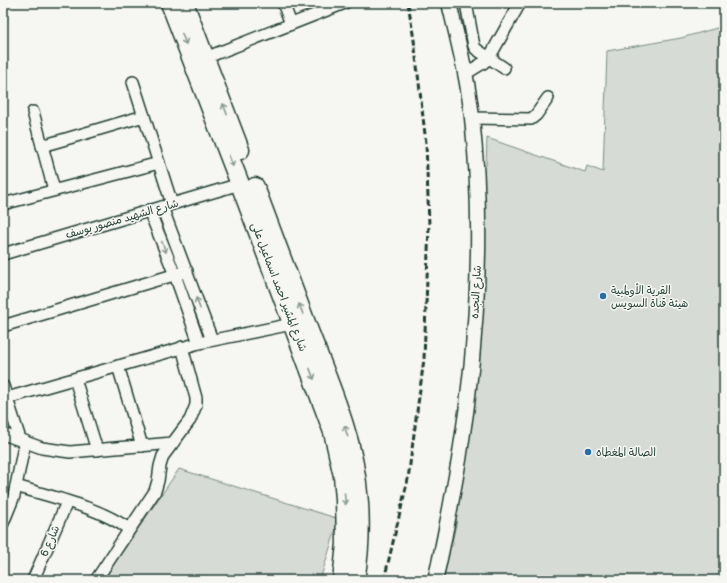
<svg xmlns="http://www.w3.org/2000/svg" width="727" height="583" font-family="Pangolin,'Playpen Sans Arabic',sans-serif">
	<rect width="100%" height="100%" fill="#f6f6f2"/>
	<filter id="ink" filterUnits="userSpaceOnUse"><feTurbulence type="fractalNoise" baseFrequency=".025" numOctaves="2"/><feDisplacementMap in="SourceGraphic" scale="8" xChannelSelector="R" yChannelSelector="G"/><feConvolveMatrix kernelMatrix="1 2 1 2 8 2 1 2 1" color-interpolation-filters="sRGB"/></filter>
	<g filter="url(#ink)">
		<g fill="#d6dbd6" stroke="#7a8c85">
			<polygon points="724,26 724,580 442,580 449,548 452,546 454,543 452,542 457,520 455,518 466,458 483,238 484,177 482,176 482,166 486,166 487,138 585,172 587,166 603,172 607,51 681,38"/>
			<polygon points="179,469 339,519 320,580 103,580"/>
		</g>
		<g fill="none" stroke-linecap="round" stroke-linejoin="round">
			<g stroke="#1f3d34" stroke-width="14">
				<g id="minor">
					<polyline points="283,3 291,24"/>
					<polyline points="466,3 474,46 476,49 504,68"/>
					<polyline points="205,58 345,3"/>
					<polyline points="465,74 483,63 489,58 520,3"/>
					<polyline points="133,82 172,204"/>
					<polyline points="33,112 54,190"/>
					<polyline points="472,118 531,119 536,115 548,98"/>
					<polyline points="42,146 144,116"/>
					<polyline points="3,204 159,163"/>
					<polyline points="162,207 212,340"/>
					<polyline points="149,210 175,275 199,343"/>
					<polyline points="3,254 240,184"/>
					<polyline points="3,326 187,271"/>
					<polyline points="118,366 142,446"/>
					<polyline points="75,379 97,450"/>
					<polyline points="3,386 20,439"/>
					<polyline points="7,398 199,343 292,324"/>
					<polyline points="3,434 42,448 70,452 173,443"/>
					<path d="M16,486c38,12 80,20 113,43"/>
					<polyline points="3,523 14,496 25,441"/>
					<polyline points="33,580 67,502"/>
					<polyline points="96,580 155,491 158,481 160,466 163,456 190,420 196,405 196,398 182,347"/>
				</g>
			</g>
			<g stroke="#1f3d34" stroke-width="17">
				<path id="tertiary" d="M435,580c6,-23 10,-47 15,-71 25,-125 36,-264 22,-391 -4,-39 -14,-77 -23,-115"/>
			</g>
			<g stroke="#1f3d34" stroke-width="21">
				<g id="primary">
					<polyline points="170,3 240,184 333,432 343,476 345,499 346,544 342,580"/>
					<polyline points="184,3 240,150"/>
					<path d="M255,187c18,48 36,96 54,144 12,31 25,62 35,94 16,49 20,104 11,155"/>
				</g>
			</g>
			<use href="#minor" stroke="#f6f6f2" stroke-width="11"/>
			<use href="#tertiary" stroke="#f6f6f2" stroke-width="14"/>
			<use href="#primary" stroke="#f6f6f2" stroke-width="18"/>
			<polyline stroke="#1f3d34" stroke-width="3" stroke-dasharray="6 3" stroke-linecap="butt" points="384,580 408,479 424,359 429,225 426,143 414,40 408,3"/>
		</g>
		<defs><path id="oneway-shaft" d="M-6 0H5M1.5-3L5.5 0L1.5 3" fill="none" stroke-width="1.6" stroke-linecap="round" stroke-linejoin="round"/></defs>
		<g stroke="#8a9a93">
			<use href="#oneway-shaft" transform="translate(184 39) rotate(69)"/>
			<use href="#oneway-shaft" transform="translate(225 109) rotate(-111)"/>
			<use href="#oneway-shaft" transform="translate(231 161) rotate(69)"/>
			<use href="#oneway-shaft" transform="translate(164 247) rotate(68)"/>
			<use href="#oneway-shaft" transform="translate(198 303) rotate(-110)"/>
			<use href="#oneway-shaft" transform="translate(301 309) rotate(-111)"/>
			<use href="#oneway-shaft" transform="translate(312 374) rotate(69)"/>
			<use href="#oneway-shaft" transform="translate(346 431) rotate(-106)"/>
			<use href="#oneway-shaft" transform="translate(345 499) rotate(85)"/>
		</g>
	</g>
	<g fill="#1f6fb2" stroke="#f6f6f2" stroke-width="1.5">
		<circle cx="603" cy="296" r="4"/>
		<circle cx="588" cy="452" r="4"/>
	</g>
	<g text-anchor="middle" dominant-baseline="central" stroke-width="3" stroke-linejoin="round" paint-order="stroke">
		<g font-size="11" fill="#1f3d34" stroke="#f6f6f2">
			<text transform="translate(122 219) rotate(-16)">شارع الشهيد منصور يوسف</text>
			<text transform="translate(279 287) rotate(69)">شارع المشير احمد اسماعيل على</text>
			<text transform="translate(476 292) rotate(-87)">شارع النجده</text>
			<text transform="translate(50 541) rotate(-67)">شارع 6</text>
		</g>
		<g font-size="11" fill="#1f3d34" stroke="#f6f6f2" text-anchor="start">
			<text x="611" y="290">القرية الأولمبية<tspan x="611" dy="13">هيئة قناة السويس</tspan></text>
			<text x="596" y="452">الصالة المغطاه</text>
		</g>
	</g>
	<rect width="727" height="583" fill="none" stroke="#f6f6f2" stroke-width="16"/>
	<rect x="8" y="8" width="711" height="567" fill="none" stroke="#1f3d34" stroke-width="1.5" filter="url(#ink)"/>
</svg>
